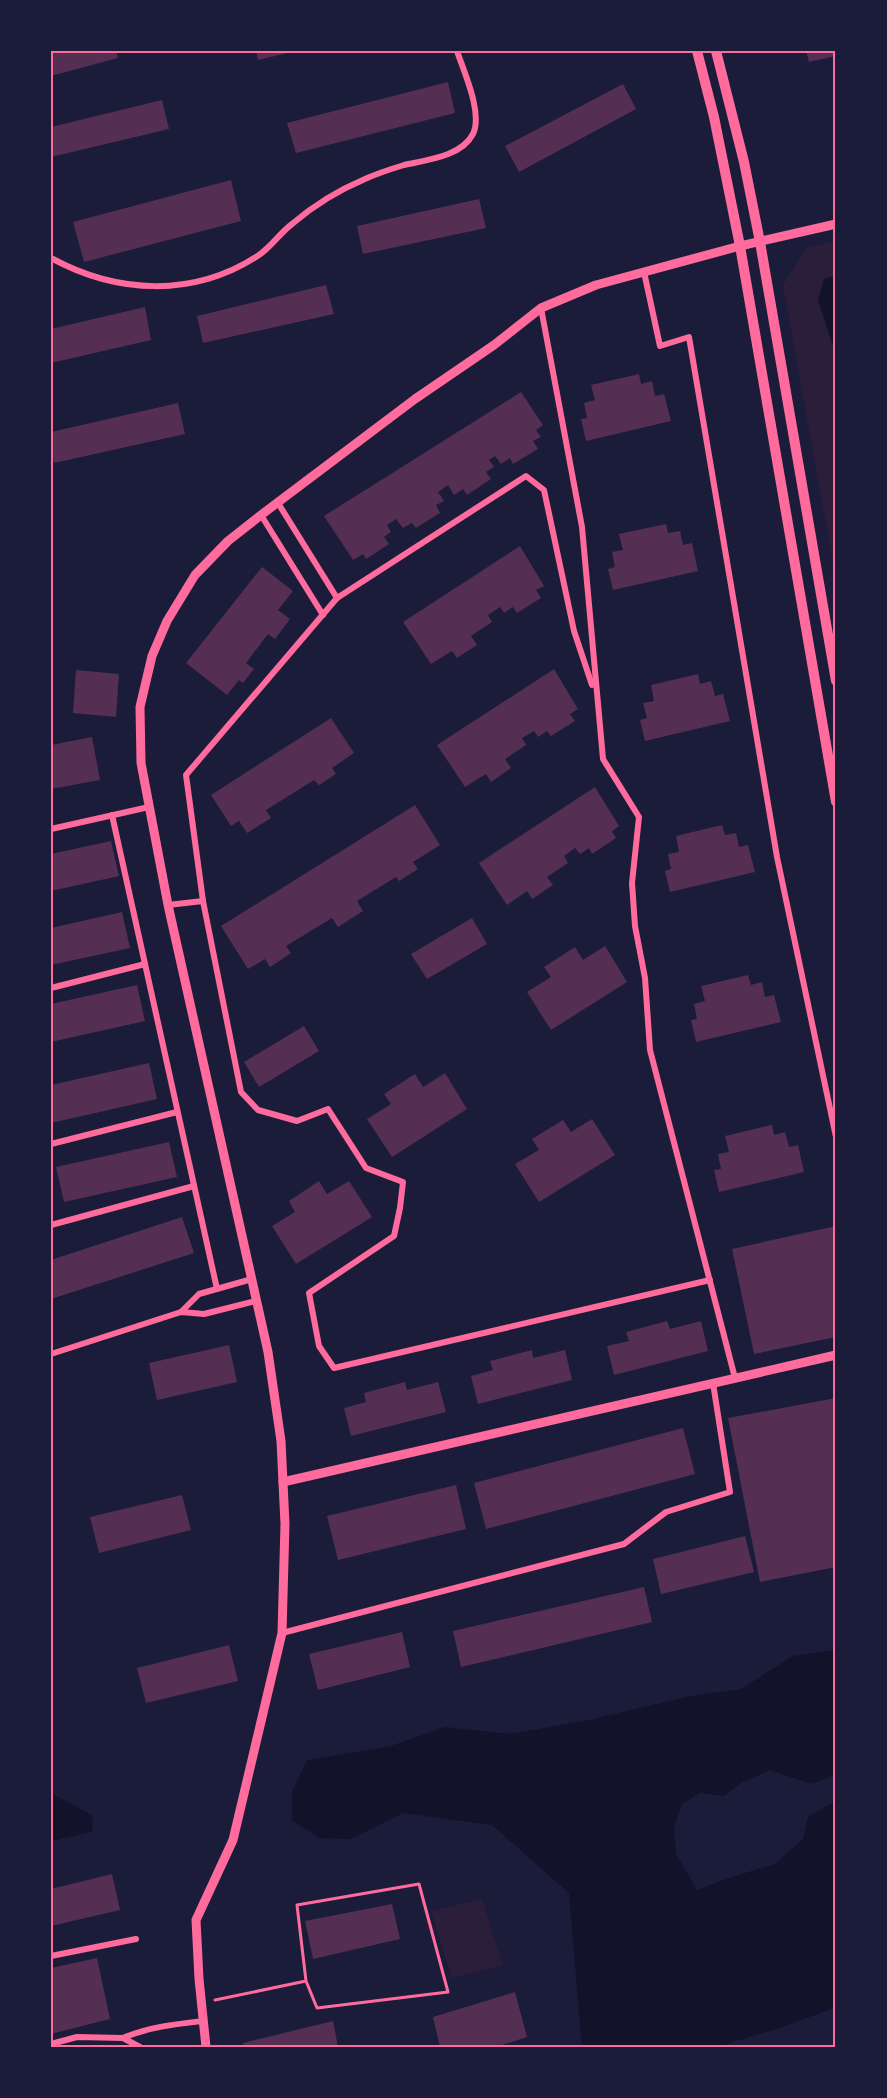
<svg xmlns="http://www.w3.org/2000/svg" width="887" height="2098" font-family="Commissioner,sans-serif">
	<rect width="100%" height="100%" fill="#1b1b3a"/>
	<g fill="#2a1e3b">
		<polygon points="836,241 836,580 783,285 807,248"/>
		<polygon points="482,1899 503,1965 452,1978 431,1911"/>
	</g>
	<g fill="#12122b">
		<polygon points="836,275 836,356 818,300 824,279"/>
		<polygon points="836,1650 836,1775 811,1784 770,1770 743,1782 724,1796 700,1793 682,1804 674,1827 676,1854 697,1890 732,1877 775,1864 803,1839 808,1817 836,1801 836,2007 780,2028 729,2043 725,2047 582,2047 569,1893 492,1825 403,1813 351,1839 319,1838 292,1820 292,1792 307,1760 391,1746 445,1727 510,1734 584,1721 691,1696 741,1689 793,1656"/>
		<polygon points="51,1793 93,1816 92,1832 51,1841"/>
	</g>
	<g fill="#542f53">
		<polygon points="51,51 116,51 118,58 51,76"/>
		<polygon points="256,51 292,51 292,52 258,60"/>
		<polygon points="806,51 836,51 836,56 809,62"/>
		<polygon points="448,82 455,113 296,153 287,123"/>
		<polygon points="623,84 636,109 519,172 505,146"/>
		<polygon points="162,100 169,129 51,157 51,127"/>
		<polygon points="231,180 241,221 84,262 73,222"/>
		<polygon points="479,199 486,228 363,254 357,226"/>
		<polygon points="326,285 334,314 203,343 197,316"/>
		<polygon points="145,307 151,340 51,363 51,329"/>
		<polygon points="639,374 641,384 652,381 655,396 664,394 671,421 586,441 581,419 587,418 584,403 595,400 591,385"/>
		<polygon points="521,392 543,425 536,430 541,437 533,441 538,449 513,464 510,458 501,464 495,456 489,460 494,467 486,472 491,479 467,495 463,489 454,495 448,485 438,492 444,501 436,505 440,513 416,528 412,523 403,528 396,519 387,525 391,532 384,537 389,544 366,559 363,554 353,560 324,516"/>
		<polygon points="178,403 185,434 54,463 51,453 51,432"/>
		<polygon points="666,524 668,533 680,531 683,545 692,543 698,571 613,590 608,569 615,567 612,552 623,550 619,534"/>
		<polygon points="520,546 544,586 536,590 541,598 517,613 513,607 504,613 500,607 488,615 492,622 471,636 477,645 457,658 452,651 431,664 403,622"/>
		<polygon points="262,567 293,591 278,610 290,619 275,639 268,634 246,663 254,669 243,683 239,680 227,695 186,663"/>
		<polygon points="554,669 578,709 570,714 575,721 551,736 547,731 538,737 534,731 522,738 526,745 505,759 511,768 491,782 486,774 465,787 437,745"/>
		<polygon points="76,670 119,674 116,717 73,713"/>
		<polygon points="698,674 700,684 711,681 715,696 723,694 730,721 645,741 640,720 647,718 643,703 654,701 651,685"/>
		<polygon points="331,718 354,753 332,768 336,774 319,785 314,780 266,810 271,818 247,833 239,821 231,826 211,795"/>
		<polygon points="92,737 100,780 51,789 51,745"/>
		<polygon points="595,787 619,826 612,831 616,838 592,854 589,848 580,854 575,848 564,856 568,863 547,877 553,885 532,899 527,891 507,905 479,863"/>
		<polygon points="415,805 440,845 413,862 418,869 399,881 396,877 357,901 363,911 338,927 332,918 286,946 291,953 270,967 265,959 248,969 221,926"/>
		<polygon points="722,825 725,835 736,833 739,847 748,845 755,872 670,892 665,871 671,869 668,854 679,852 676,836"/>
		<polygon points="111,841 119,876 51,891 51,854"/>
		<polygon points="122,912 130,948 51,965 51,928"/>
		<polygon points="472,918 487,944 427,979 411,954"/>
		<polygon points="605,946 627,982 551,1030 527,992 551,977 544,967 575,947 583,960"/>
		<polygon points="748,975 751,985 762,982 765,997 774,995 781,1022 696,1042 691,1020 697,1019 694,1004 705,1001 701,986"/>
		<polygon points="137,985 145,1021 51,1042 51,1004"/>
		<polygon points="304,1026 319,1051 259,1087 244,1062"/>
		<polygon points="149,1063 157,1099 51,1123 51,1085"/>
		<polygon points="445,1073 467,1109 392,1157 367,1119 391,1104 384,1094 415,1074 423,1087"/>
		<polygon points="592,1119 615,1155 539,1202 515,1164 539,1150 532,1139 563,1120 571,1132"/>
		<polygon points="772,1125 774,1135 785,1132 789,1147 798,1145 804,1172 719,1192 714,1170 721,1169 718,1154 729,1152 725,1136"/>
		<polygon points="169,1142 177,1177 64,1202 56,1167"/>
		<polygon points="319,1181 327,1194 349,1181 372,1217 296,1264 272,1226 295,1212 289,1201"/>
		<polygon points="182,1217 194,1253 51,1299 51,1260"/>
		<polygon points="836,1226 836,1337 754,1354 732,1249"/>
		<polygon points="667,1321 670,1329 701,1321 708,1351 614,1375 607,1346 629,1341 626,1332"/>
		<polygon points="229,1345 237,1382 157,1400 149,1363"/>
		<polygon points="532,1350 533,1358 565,1350 572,1380 478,1404 471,1376 493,1370 490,1361"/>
		<polygon points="405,1382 407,1390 438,1382 446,1412 351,1436 344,1408 366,1402 364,1393"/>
		<polygon points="836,1398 836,1567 760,1582 728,1418"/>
		<polygon points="683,1428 695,1474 486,1529 474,1483"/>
		<polygon points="456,1485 466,1529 338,1560 327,1516"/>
		<polygon points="182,1495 191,1530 99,1553 90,1517"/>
		<polygon points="745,1536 754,1572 661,1594 653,1559"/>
		<polygon points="644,1587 652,1622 461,1667 453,1631"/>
		<polygon points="402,1632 410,1667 318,1690 309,1654"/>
		<polygon points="229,1645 238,1681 146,1703 137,1668"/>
		<polygon points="112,1874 120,1910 51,1926 51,1889"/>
		<polygon points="392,1904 400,1939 313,1959 305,1921"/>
		<polygon points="97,1958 110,2019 51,2034 51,1968"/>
		<polygon points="515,1992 527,2037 496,2047 440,2047 433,2017"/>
		<polygon points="333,2021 338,2047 244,2047 243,2043"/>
	</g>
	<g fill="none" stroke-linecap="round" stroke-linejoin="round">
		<polyline stroke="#ff6b9d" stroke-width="3" points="215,2000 306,1981 317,2008 448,1992 419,1884 297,1905 306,1981"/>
		<g stroke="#ff6b9d" stroke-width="6">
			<path d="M51,258c66,36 143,40 208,-3 12,-8 21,-22 33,-31 22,-19 47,-34 73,-45 13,-6 26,-10 39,-14 22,-5 57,-8 69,-31 10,-21 -9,-62 -16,-83"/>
			<polyline points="644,272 660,346 689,337 777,857 836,1137"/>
			<polyline points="541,308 582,527 603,759 639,817 632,883 635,926 645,978 650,1050 735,1378"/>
			<polyline points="261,515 323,615"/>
			<polyline points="337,598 526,476 544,490 574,631 592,685"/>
			<polyline points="112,815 217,1289"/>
			<polyline points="51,829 149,807"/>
			<polyline points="203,901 241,1092 258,1110 297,1121 328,1109 366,1168 403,1182 400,1208 394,1236 309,1293 319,1346 334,1368 710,1280"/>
			<polyline points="168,905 203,901 186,775 337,598 278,503"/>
			<polyline points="51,988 145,964"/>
			<polyline points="51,1144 177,1112"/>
			<polyline points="51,1225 194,1186"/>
			<polyline points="181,1312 199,1294 252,1279"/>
			<polyline points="51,1354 181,1312 204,1314 256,1301"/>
			<polyline points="282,1633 624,1544 666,1512 730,1492 713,1383"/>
			<polyline points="51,1956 136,1939"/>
			<path d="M123,2038c25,-11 53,-14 80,-17"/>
			<polyline points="51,2044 77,2037 123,2038 140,2047"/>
		</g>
		<g stroke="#ff6b9d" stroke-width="9">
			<polyline points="283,1482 836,1355"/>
			<polyline points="206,2047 199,1979 196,1920 233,1840 282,1633 285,1524 281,1441 268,1352 168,905 141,763 140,707 152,656 167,621 195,575 228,541 261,515 415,399 494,345 541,308 596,285 740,246 836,224"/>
		</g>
		<g stroke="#ff6b9d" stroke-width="10">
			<polyline points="697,51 714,117 740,246 836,802"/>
			<polyline points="716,51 744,162 760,242 836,681"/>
		</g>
	</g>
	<rect width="887" height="2098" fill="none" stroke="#1b1b3a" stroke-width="105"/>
	<rect x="52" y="52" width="782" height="1994" fill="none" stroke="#ff6b9d" stroke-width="2"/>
</svg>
